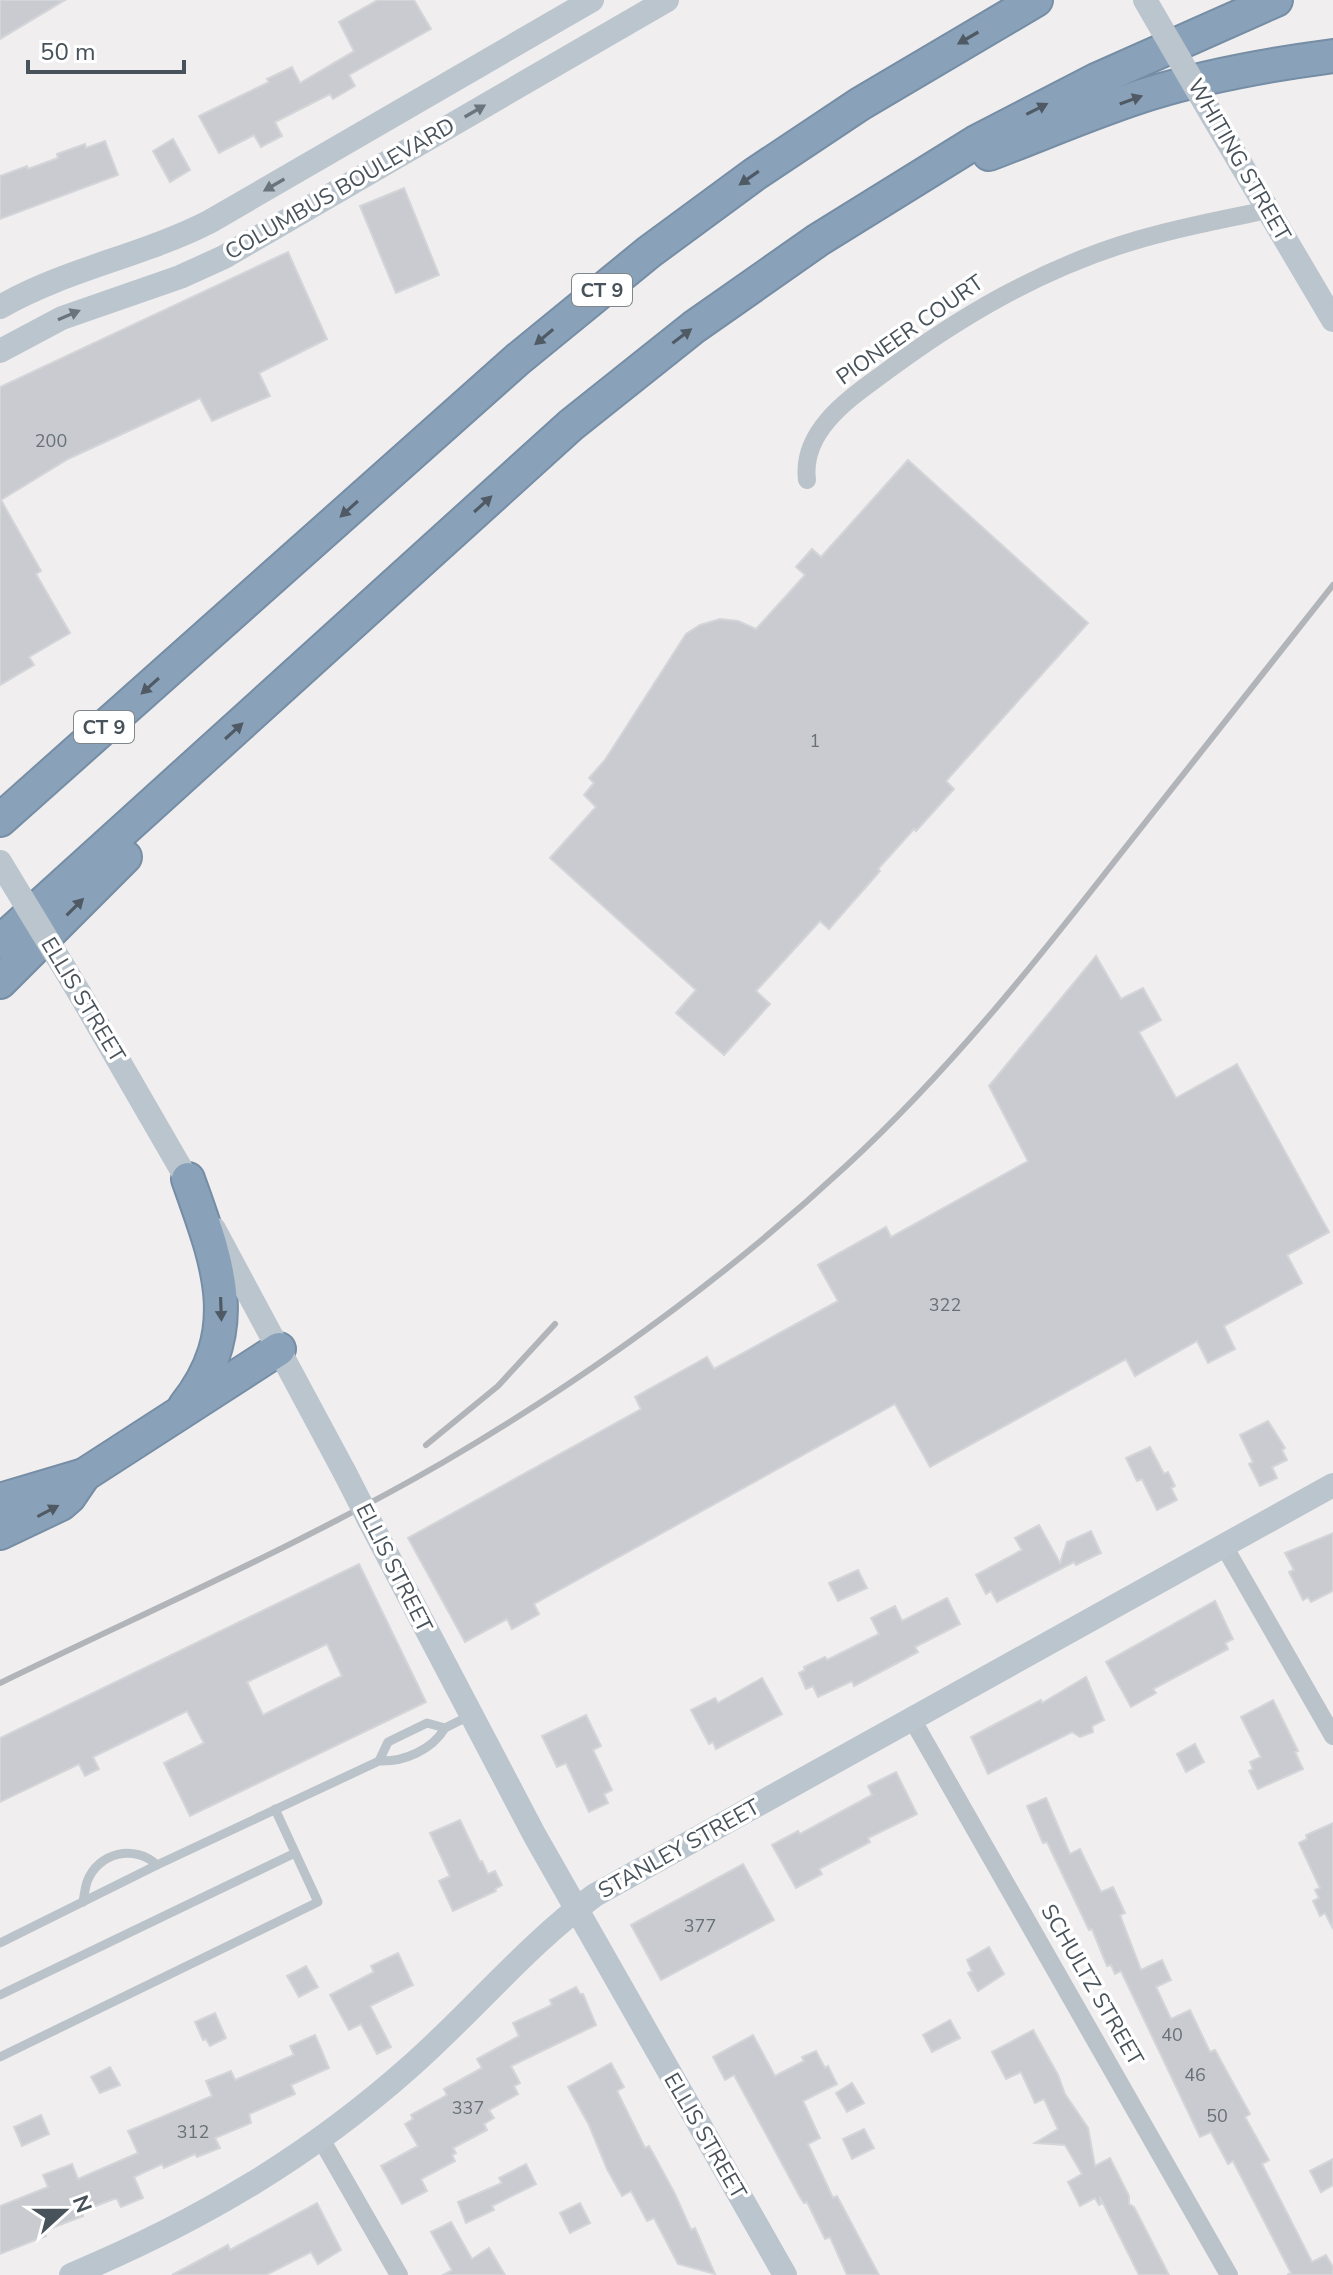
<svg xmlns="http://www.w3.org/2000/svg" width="1333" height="2275" font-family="'Nunito Sans',sans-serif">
	<rect width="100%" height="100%" fill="#f0eeee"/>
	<g fill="#c9cbd0" stroke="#d3d5d9" stroke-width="2" fill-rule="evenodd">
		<polygon points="0,0 65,0 0,39"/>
		<polygon points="378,0 414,0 431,29 349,75 355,86 333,99 330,94 275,122 282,136 261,147 254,135 219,153 199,116 269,82 267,79 292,67 300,83 354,51 339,22"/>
		<polygon points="173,139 190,170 170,182 153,151"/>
		<polygon points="105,141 118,175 0,219 0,176 27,166 28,169 58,158 57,154 85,144 86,148"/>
		<polygon points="404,188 439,275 396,293 360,206"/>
		<polygon points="288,252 327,339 259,373 270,396 212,421 200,398 68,459 1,500 41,571 36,574 70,633 29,657 34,665 0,685 0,387"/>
		<polygon points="908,460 1088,623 946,781 954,789 916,831 914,829 878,869 880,871 829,929 820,921 756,991 770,1004 724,1055 676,1013 696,990 550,858 596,807 584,795 594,783 589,778 605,760 686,634 700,625 720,619 738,621 756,629 805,575 796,567 812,549 821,557"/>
		<polygon points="1096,956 1121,999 1143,988 1161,1020 1139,1032 1176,1098 1237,1064 1329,1232 1287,1255 1302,1283 1224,1326 1235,1349 1208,1363 1197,1341 1135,1376 1126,1359 930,1467 895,1404 534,1604 539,1614 512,1629 507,1619 465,1642 408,1538 641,1409 635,1397 707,1357 714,1369 838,1301 818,1265 886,1227 891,1237 1028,1161 989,1086"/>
		<polygon points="1268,1421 1285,1448 1282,1450 1287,1460 1272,1467 1277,1478 1260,1486 1249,1464 1253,1462 1240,1435"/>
		<polygon points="1150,1447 1164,1474 1168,1472 1175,1486 1171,1488 1177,1500 1157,1510 1142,1479 1137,1481 1126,1458"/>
		<polygon points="1039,1525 1060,1563 1067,1542 1091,1531 1101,1553 1076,1565 1074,1562 997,1602 991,1591 986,1594 976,1575 1022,1550 1015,1538"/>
		<polygon points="1333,1533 1333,1591 1311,1602 1308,1597 1303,1600 1289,1572 1294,1570 1285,1553"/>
		<path d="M359,1564l67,138 -236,114 -26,-53 40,-20 -17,-32 -94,46 6,12 -14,7 -6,-12 -79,38v-64zM327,1644l15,32 -79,39 -16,-33z"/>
		<polygon points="858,1570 867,1588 838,1601 829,1583"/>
		<polygon points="947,1598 960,1624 915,1647 918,1652 854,1686 852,1681 818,1697 813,1686 806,1689 799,1673 805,1670 804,1667 825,1657 827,1660 879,1634 871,1618 895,1606 902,1621"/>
		<polygon points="1215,1601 1233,1639 1225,1643 1228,1649 1153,1689 1156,1693 1131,1707 1106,1662"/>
		<polygon points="1086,1677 1104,1720 1092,1726 1093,1732 1080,1737 1072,1732 988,1774 971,1737 1041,1700 1042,1703"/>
		<polygon points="762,1678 782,1714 716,1749 713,1742 709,1744 691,1710 715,1698 718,1703"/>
		<polygon points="1273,1700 1298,1751 1295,1752 1303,1769 1258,1789 1249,1771 1253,1769 1250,1762 1261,1757 1241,1717"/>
		<polygon points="586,1715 601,1746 593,1750 612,1790 604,1794 608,1803 589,1812 566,1763 557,1767 542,1736"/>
		<polygon points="1195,1744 1204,1762 1186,1772 1177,1754"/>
		<polygon points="896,1772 917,1814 868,1838 870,1842 819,1869 822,1874 796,1888 772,1845 798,1831 800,1834 872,1795 868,1786"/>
		<polygon points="1046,1798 1070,1854 1080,1849 1101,1892 1113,1887 1125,1913 1120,1915 1141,1970 1162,1960 1171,1980 1156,1987 1171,2019 1190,2010 1210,2052 1215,2050 1250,2114 1245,2117 1269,2160 1262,2164 1312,2262 1326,2255 1333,2267 1333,2275 1287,2275 1291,2273 1233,2161 1228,2164 1211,2132 1200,2137 1121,1971 1115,1974 1111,1965 1107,1966 1092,1929 1089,1930 1047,1842 1043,1843 1027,1806"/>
		<polygon points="460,1820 480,1862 482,1861 488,1874 495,1871 502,1885 495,1889 496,1891 453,1911 439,1881 450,1876 430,1833"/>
		<polygon points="1333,1823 1333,1929 1325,1913 1320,1916 1313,1901 1319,1898 1315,1890 1320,1888 1299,1843 1307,1839 1306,1835"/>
		<polygon points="743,1864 774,1920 661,1980 631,1925"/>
		<polygon points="989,1947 1004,1974 978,1991 968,1973 972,1971 967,1960"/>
		<polygon points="398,1953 413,1985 370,2006 391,2047 377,2054 361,2024 349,2030 330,1995 374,1972 371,1966"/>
		<polygon points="306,1966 318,1987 299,1997 287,1976"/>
		<polygon points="576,1987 580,1994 583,1994 596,2025 511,2066 520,2083 514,2086 518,2094 489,2110 494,2118 484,2124 487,2130 453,2148 456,2153 452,2155 455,2161 421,2179 427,2191 402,2204 381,2166 418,2146 405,2124 413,2119 411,2115 447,2095 444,2089 482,2068 477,2059 519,2036 513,2023 552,2005 550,2000"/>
		<polygon points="215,2013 226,2038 210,2046 206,2039 203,2040 195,2022"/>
		<polygon points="950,2020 960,2038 932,2052 923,2035"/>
		<polygon points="1033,2030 1058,2075 1065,2094 1088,2128 1095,2166 1110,2158 1129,2196 1129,2204 1134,2207 1169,2275 1139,2275 1100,2197 1101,2204 1099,2205 1095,2198 1080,2206 1068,2182 1082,2174 1065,2145 1035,2143 1058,2129 1044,2099 1035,2103 1021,2072 1006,2079 992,2052"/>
		<polygon points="315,2035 329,2068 291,2085 295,2094 249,2114 251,2123 215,2138 220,2148 197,2157 195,2154 164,2168 162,2164 134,2177 143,2198 121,2207 117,2199 114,2199 82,2211 83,2216 44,2231 46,2236 0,2254 0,2206 48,2187 43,2175 72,2164 78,2179 138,2153 128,2131 212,2096 206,2081 231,2071 235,2080 294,2055 290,2046"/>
		<polygon points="753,2035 775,2076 804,2061 802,2057 816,2051 825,2068 828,2066 837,2084 803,2101 820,2138 808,2144 833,2198 837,2196 879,2275 847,2275 830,2237 825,2239 807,2202 804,2203 800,2197 734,2075 725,2080 713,2057"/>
		<polygon points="611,2063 624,2087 617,2091 645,2148 649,2146 675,2194 691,2230 695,2228 715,2274 678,2264 654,2218 647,2221 631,2191 622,2196 607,2169 589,2125 568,2087"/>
		<polygon points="110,2067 120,2085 100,2093 91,2077"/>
		<polygon points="852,2083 864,2103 847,2112 836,2093"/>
		<polygon points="41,2115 49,2134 22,2146 14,2127"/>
		<polygon points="864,2129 874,2148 852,2159 843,2139"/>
		<polygon points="1333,2159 1333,2185 1321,2192 1310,2171"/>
		<polygon points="526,2164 536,2184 492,2206 494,2210 466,2223 458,2202 502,2183 499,2178"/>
		<polygon points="317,2203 341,2250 318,2264 311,2252 266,2275 172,2275 228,2245 230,2250"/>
		<polygon points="580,2203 590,2223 570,2233 560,2213"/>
		<polygon points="451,2222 472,2259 489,2248 505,2275 443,2275 452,2270 431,2232"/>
	</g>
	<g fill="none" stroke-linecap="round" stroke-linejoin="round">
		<g stroke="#758da5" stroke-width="36">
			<g id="highway">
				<path d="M989,154c53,-20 107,-44 162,-61 59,-18 121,-29 182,-37"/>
				<polyline points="0,820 518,359 649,252 755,174 860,104 1036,0"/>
				<polyline points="0,942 571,425 694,327 818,240 976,142 1096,80 1276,0"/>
				<polyline points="0,982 125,857"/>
				<path d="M185,1406c61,-77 32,-145 3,-227"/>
				<polyline points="0,1500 84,1475 279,1349"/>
				<polyline points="0,1533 61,1504 69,1497 84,1475"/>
			</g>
		</g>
		<g stroke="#bbc3ca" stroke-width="9">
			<polyline points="445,1728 471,1715"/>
			<path d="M83,1902c1,-6 2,-14 4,-20 11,-30 48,-38 70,-17"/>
			<path d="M0,1943l157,-78 222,-104c25,1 53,-11 66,-33l-18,-5 -39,19 -9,19"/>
			<polyline points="0,1995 295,1853"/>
			<polyline points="0,2057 318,1902 275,1809"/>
		</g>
		<g stroke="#bbc3ca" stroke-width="18">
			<path d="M807,480c-6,-48 40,-80 73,-104 80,-60 162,-108 257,-136 43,-13 87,-21 131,-30"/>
			<polyline points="1224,1546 1333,1736"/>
			<polyline points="912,1719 1229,2275"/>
			<polyline points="321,2139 399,2275"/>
		</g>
		<g stroke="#bbc5ce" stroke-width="24">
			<polyline points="1213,117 1333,320"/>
			<path d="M0,307c66,-38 142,-51 209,-85l383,-222"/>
			<polyline points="0,351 62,318 180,277 224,257 667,0"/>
			<polyline points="80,994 195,1193"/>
			<polyline points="214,1229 345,1473"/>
			<polyline points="369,1520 535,1836 785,2275"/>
			<path d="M71,2275c127,-53 238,-118 341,-210 62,-55 116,-121 183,-170l738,-410"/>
		</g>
		<use href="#highway" stroke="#8aa2b9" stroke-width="32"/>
		<g stroke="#b1b4b8" stroke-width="6">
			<polyline points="426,1445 498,1386 555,1324"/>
			<path d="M0,1683c148,-72 300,-138 442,-220 145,-85 281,-183 404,-297 100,-92 185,-198 268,-304 73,-92 146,-184 219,-277"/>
		</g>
		<g stroke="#bbc5ce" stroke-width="24">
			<polyline points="1145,0 1213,117"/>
			<polyline points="0,862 80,994"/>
			<polyline points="345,1473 369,1520"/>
		</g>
	</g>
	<defs><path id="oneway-solid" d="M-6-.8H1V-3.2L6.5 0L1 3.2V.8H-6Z" transform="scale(2)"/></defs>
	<g fill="#4f5a64">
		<use href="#oneway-solid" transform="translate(968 38) rotate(150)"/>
		<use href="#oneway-solid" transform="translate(1131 100) rotate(-20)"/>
		<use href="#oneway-solid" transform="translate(1037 109) rotate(-27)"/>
		<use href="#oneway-solid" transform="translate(749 178) rotate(145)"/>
		<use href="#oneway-solid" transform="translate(682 336) rotate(-37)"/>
		<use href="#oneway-solid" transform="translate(544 337) rotate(140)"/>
		<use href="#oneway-solid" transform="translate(483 504) rotate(-42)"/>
		<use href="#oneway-solid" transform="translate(349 509) rotate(138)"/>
		<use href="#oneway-solid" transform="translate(150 686) rotate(138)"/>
		<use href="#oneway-solid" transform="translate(234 731) rotate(-42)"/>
		<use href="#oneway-solid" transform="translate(75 907) rotate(-45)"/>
		<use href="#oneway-solid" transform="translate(221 1309) rotate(88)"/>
		<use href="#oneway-solid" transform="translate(48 1511) rotate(-28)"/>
	</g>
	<g fill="#6a747d">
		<use href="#oneway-solid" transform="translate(475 111) rotate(-30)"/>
		<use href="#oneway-solid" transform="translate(274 185) rotate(150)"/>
		<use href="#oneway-solid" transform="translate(69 315) rotate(-23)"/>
	</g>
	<g text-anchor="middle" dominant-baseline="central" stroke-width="7" stroke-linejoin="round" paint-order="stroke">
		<g font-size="18" fill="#687078">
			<text x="51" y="441">200</text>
			<text x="815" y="741">1</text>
			<text x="945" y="1305">322</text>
			<text x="700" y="1926">377</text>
			<text x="1172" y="2035">40</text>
			<text x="1195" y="2075">46</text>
			<text x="468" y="2108">337</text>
			<text x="1217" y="2116">50</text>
			<text x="193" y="2132">312</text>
		</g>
		<g fill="#fff" stroke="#7f868c" stroke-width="2">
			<rect x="572" y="274" width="60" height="32" rx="6"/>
			<rect x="74" y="711" width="60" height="32" rx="6"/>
		</g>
		<g font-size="20" font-weight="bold" fill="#48525a">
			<text x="602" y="290">CT 9</text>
			<text x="104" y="727">CT 9</text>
		</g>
		<g font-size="22" fill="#48525a" stroke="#fff">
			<text transform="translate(1239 160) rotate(60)">WHITING STREET</text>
			<text transform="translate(340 189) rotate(-30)">COLUMBUS BOULEVARD</text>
			<text transform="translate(910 330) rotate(-35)">PIONEER COURT</text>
			<text transform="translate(83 1000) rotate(59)">ELLIS STREET</text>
			<text transform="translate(394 1568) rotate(63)">ELLIS STREET</text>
			<text transform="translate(679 1849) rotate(-29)">STANLEY STREET</text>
			<text transform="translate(1092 1985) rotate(60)">SCHULTZ STREET</text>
			<text transform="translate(705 2136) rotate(60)">ELLIS STREET</text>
		</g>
	</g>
	<g transform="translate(64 2211) rotate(69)" stroke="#ffffff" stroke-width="6" paint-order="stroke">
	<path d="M0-6L14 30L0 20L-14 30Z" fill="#48525a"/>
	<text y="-12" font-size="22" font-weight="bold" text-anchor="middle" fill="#48525a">N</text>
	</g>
	<path d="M28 60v12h156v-12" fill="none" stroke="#48525a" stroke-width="4"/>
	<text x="40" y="60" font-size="24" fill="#48525a" stroke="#ffffff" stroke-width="6" paint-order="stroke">50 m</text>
</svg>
